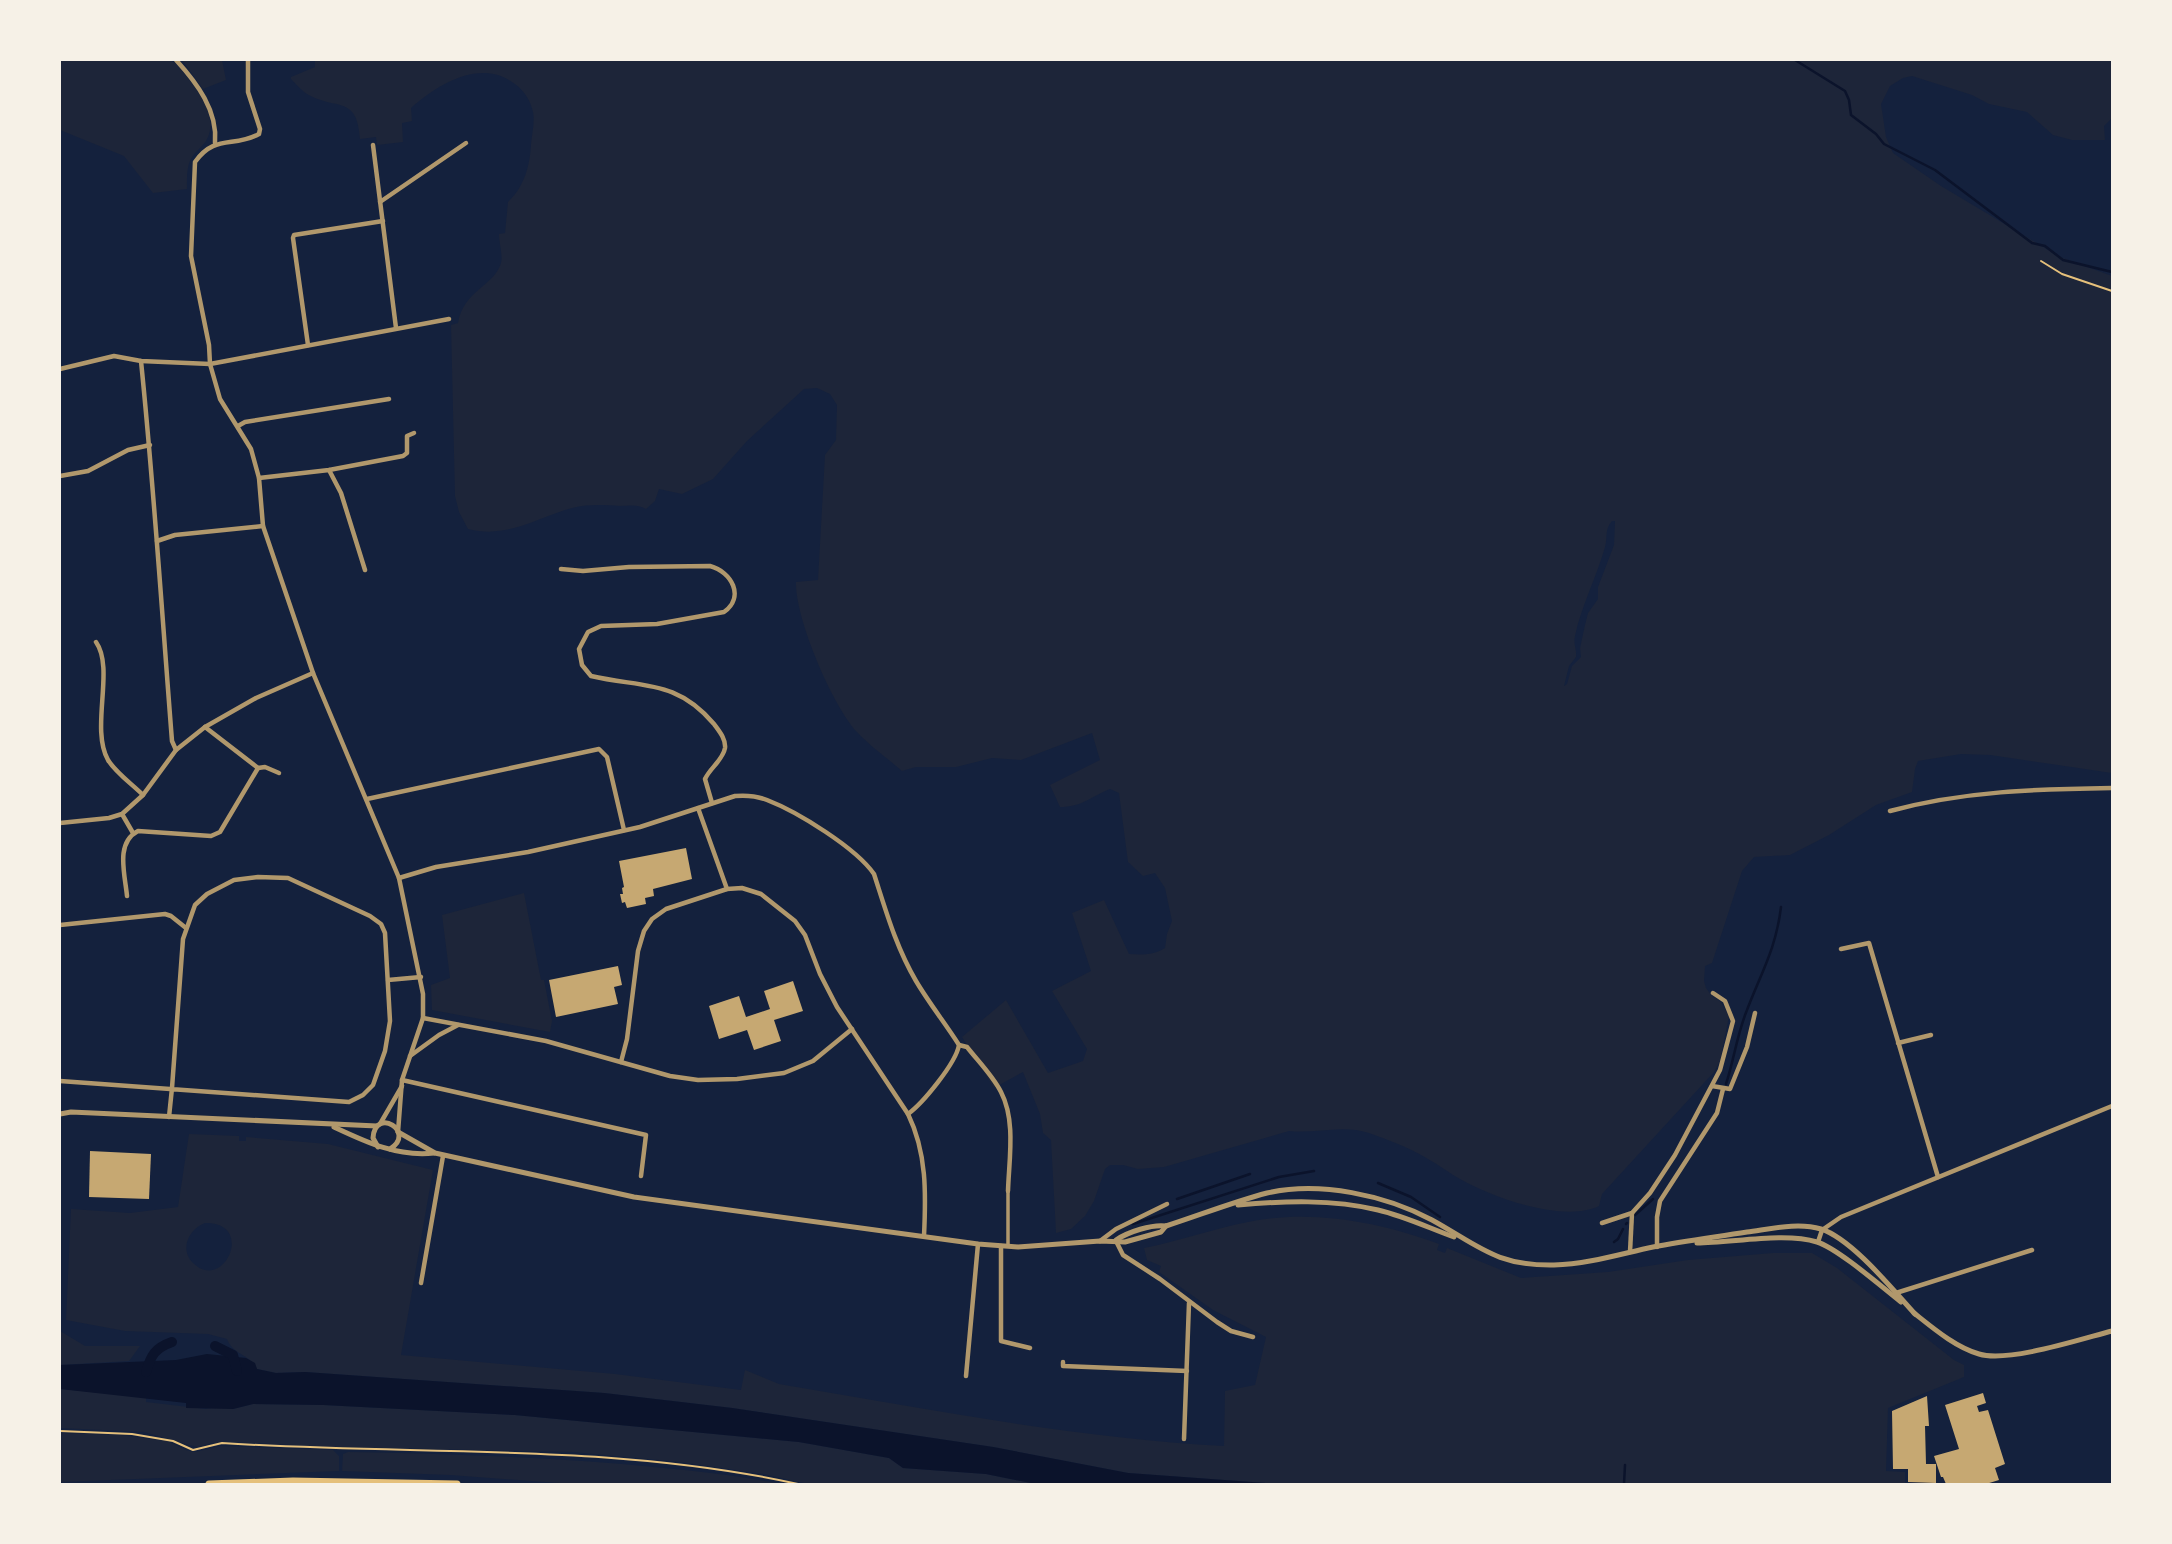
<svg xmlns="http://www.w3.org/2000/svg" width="2172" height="1544" font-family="Commissioner,sans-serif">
	<rect width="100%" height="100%" fill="#14213d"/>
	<g fill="#1d2539" fill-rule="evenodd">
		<path d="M60,60h110l6,4c15,17 46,52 30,77 -3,4 -7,8 -11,12 -9,10 -8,23 -8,36l-34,4 -29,-37 -64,-26z"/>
		<polygon points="182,60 222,60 226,80 203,89"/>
		<path d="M315,60h1797v58l-8,8 1,14h-33l-19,-5 -26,-23 -38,-8 -17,-9 -60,-19 -9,2 -13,8 -9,18 5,33 7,16 48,33 119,71 52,19v497l-122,-18 -29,-1 -43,7 -3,8 -3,23 -36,13 -47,30 -39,20 -36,2 -12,14 -30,92 -7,3 -1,15 2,7 5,7 10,7 8,14 -9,45 -6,11 -112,122 -3,12c-35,17 -106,-8 -139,-27 -11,-6 -21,-14 -32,-20 -18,-11 -39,-19 -59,-26 -27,-9 -53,1 -80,-2l-125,36 -26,2 -15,-4h-13l-5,4 -11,32 -9,15 -14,13 -15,4 -5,-93 -8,-7 -3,-19 -17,-42 -29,16 -32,-51 44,-37 42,73 35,-12 4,-12 -35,-58 39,-20 -19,-58 32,-13 25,54c13,1 25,1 36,-6l2,-14 5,-13 -7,-33 -10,-15 -12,3 -15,-14 -9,-69 -9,-4c-20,8 -28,18 -50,18l-10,-22 50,-25 -8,-27 -71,27 -29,-2 -36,9h-40l-14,4c-15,-13 -32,-25 -45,-39 -25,-27 -62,-114 -61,-150l22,-2 7,-125 11,-15 1,-35 -7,-11 -13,-6 -13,1 -57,52 -34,38 -31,15 -23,-5 -4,12 -9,8c-9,-5 -16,-3 -26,-3 -17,-1 -31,-2 -48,2 -37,10 -64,31 -104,21l-9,-17 -4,-16 -4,-171 7,-2c5,-32 37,-38 43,-60 2,-7 -2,-21 -2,-29l6,-1 3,-31c16,-15 22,-36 23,-58 1,-10 4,-23 2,-32 -3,-13 -10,-23 -21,-30 -33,-23 -75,3 -101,26l1,13 -10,2 1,19 -26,3 -1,-8 -16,2c-3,-45 -24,-28 -53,-45 -5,-3 -11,-10 -16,-15v-2l24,-10zM1612,521h3l-1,24 -16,42v12l-10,14 -3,12 -5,23 1,9 -9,9 -5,18 -3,2 5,-20 7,-9c1,-7 -3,-13 -1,-21 6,-29 22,-60 30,-89 3,-10 -1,-17 7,-26z"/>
		<polygon points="524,893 541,980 544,980 552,1021 550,1032 432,1010 431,985 450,978 442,915"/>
		<path d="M189,1134l50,2v5h7v-4l82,7 105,26 -32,185 214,19 126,16 4,-20 34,14c148,25 295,54 445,62l1,-55 30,-6 11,-48 -53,-27 -54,-38 2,-6 -14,-6 -3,-12c35,-7 69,-19 104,-26 64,-13 131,0 191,22l-2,6 8,3 2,-5 74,30 87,-6 80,-12 85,-7h39l25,15 117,92 10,5v12l-76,31 -2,63 19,1v12h-328l-59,-2 -38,2h-200l-152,-11 -135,-26 -261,-39 -128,-15 -299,-21 -29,1 -19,-4c-6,-14 -25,-15 -30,-30l-19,-5 -83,-3 -59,-11 5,-111 59,4 48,-6zM205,1223c51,-1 19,70 -12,40 -14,-14 -4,-34 12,-40z"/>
		<polygon points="60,1331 85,1346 140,1346 129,1361 60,1365"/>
		<polygon points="60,1389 146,1397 146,1402 206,1409 217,1407 233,1409 253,1404 324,1405 515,1415 799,1442 889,1458 903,1468 986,1474 1036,1484 808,1484 763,1474 680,1462 572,1452 337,1447 231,1442 212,1443 197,1447 144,1432 60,1428"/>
		<polygon points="60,1433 120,1435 167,1441 186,1450 195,1452 221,1446 333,1450 339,1456 339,1471 60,1482"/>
		<path d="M348,1452c105,2 211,5 316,16 40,4 78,8 117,16h-209l-122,-9 -108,-4 1,-17z"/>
	</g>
	<polygon fill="#0b132b" points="207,1354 246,1358 255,1363 257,1369 276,1373 305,1372 604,1393 732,1408 993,1447 1128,1473 1280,1484 1036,1484 986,1474 903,1468 889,1458 799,1442 515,1415 324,1405 253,1404 233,1409 186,1408 186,1403 60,1389 60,1365 176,1360"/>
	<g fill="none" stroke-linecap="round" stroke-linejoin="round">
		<g stroke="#0b132b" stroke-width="2.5">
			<polyline points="1795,60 1845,91 1849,100 1851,115 1876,134 1884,144 1935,170 2032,243 2045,246 2063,260 2112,272"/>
			<path d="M1726,1084c8,-24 11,-50 21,-74 14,-37 29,-61 34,-103"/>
			<polyline points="1378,1183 1411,1197 1440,1217"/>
			<polyline points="1177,1199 1250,1174"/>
			<polyline points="1635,1215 1653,1199"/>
			<polyline points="1133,1224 1279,1177 1314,1171"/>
			<polyline points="1626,1224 1627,1223"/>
			<polyline points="1614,1242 1618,1239 1623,1229"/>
			<polyline points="1624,1484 1625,1465"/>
		</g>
		<g stroke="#0b132b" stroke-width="10">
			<polyline points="215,1346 233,1355 237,1371"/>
			<path d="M146,1372c5,-17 9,-24 26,-30"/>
		</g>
	</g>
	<g fill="#c6a872">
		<polygon points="686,848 692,879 653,889 654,896 645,898 646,904 627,908 625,902 622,903 620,894 623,894 622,888 624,887 619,861"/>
		<polygon points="618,966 622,985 614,987 618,1004 556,1017 549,980"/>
		<polygon points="793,981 803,1011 774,1020 781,1041 754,1050 747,1030 719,1039 709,1006 739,996 746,1017 770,1009 764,991"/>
		<polygon points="90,1151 151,1154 149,1199 89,1197"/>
		<polygon points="1983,1393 1986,1403 1977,1406 1979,1412 1988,1410 2005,1464 1995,1468 1999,1480 1986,1484 1946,1484 1943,1477 1941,1477 1934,1456 1959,1449 1945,1405"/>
		<polygon points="1927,1396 1929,1426 1925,1426 1926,1464 1936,1464 1936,1483 1908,1482 1908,1469 1893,1469 1892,1411"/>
	</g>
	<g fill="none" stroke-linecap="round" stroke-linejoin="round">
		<g stroke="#e5c07b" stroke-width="2">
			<polyline points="2041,261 2062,274 2112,291"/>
			<path d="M60,1431l72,3 41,7 20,9 29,-7c192,13 387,-1 576,41"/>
		</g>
		<polyline stroke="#b1986c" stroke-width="3.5" points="1008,1246 1008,1191"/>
		<g stroke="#b1986c" stroke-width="4.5">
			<path d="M176,60c21,23 42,51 39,83"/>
			<path d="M248,60v32l12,37 -1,5c-26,14 -44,0 -64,28l-4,94 18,89 1,19 10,35 31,50 8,29 4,48"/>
			<polyline points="373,145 396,328"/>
			<polyline points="380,202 466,143"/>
			<polyline points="308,345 293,238 294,235 383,221"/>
			<path d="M141,361c13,127 21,253 31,380l4,9"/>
			<polyline points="60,369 114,356 141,361 210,364 449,319"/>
			<polyline points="238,426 245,422 389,399"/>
			<polyline points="329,470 341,493 365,570"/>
			<polyline points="60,476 88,471 128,450 150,445"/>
			<polyline points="259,478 329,470 403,456 407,453 407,436 414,433"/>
			<polyline points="157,541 175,535 263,526 313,673 399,878 423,994 423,1018 402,1080 398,1132"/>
			<path d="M561,569l22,2 46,-4 81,-1c22,6 35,31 14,46l-67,12 -56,2 -13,6 -9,17 3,16 9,11c51,12 85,3 123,48 5,7 12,15 11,24 -2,12 -15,20 -20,31l7,24"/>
			<path d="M96,642c19,27 -6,86 12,118 8,13 24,24 35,35"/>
			<polyline points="258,768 265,767 279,773"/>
			<polyline points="367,799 599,749 607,757 624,830"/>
			<polyline points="698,808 727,889"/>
			<path d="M1890,811c74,-20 147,-22 222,-23"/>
			<polyline points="122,814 133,833"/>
			<polyline points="60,823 109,818 122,814 143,795 176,750 205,727 256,698 313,673"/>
			<path d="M399,878l37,-11 92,-15 112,-25 95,-31c11,-1 22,0 32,4 31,12 89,48 107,74 12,37 22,73 42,107 13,22 29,42 43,64 -3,18 -36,58 -51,69"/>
			<path d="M127,896c-2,-22 -12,-53 11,-65l73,5 9,-4 38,-64 -53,-41"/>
			<polyline points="60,925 165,914 171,916 186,928"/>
			<polyline points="1841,949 1869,943 1938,1177"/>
			<polyline points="388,980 421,977"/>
			<polyline points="423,1018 546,1041 670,1076 698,1080 737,1079 784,1073 813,1061 852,1029"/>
			<polyline points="1898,1043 1931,1035"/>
			<path d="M959,1045l8,2c11,14 26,29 34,45 15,29 8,67 7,99"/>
			<polyline points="410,1056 439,1035 458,1025"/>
			<path d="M621,1062l6,-23 11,-88 6,-20 8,-12 14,-10 61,-20 15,-1 19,6 34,27 10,14 15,39 17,33 71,107c19,39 18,80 16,122"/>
			<polyline points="402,1080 646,1135 641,1176"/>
			<polyline points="60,1081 349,1102 363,1095 373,1085 385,1051 390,1021 385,933 381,924 370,916 288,878 258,877 234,880 207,894 195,905 183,939 172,1088 169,1117"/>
			<polyline points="1712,1086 1730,1089 1747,1047 1755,1013"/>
			<polyline points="380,1124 402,1086"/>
			<polyline points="1602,1223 1632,1213 1650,1193 1675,1155 1720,1070 1733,1021 1725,1001 1713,993"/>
			<polyline points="1100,1241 1116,1229 1167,1204"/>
			<polyline points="1116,1241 1123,1255 1160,1279 1217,1322 1231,1331 1253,1337"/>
			<polyline points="1818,1242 1822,1230 1841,1217 2112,1106"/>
			<polyline points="1001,1246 1001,1341 1030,1348"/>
			<polyline points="1657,1247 1657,1217 1660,1201 1717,1113 1723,1089"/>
			<polyline points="1630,1252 1632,1213"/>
			<polyline points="421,1283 443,1156"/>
			<polyline points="1896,1293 2032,1250"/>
			<polyline points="1063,1362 1063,1366 1187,1371"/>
			<polyline points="966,1376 978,1244"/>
			<polyline points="1184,1439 1189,1303"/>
		</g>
		<g stroke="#b1986c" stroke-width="5">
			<polyline points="60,1114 71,1112 377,1126"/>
			<path d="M334,1127c32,15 63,30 100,26"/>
			<polyline points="398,1132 435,1153 634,1197 978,1244 1018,1247 1100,1241 1125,1242 1161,1232 1166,1226"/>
			<path d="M378,1147l-5,-9c2,-32 44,-6 17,11"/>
			<path d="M1238,1205c46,-4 94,-6 140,5 26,6 51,18 76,27"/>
			<path d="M1116,1240c12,-8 36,-16 50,-14 34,-11 67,-24 101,-33 53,-12 118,2 165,27 47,26 64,46 122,45 34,-1 66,-11 99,-18 31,-6 63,-10 94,-15 23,-3 51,-10 74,-3 31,10 72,61 94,85"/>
			<path d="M1697,1243c35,0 87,-11 120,-1 20,6 65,45 84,60"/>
			<path d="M1914,1313c19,15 41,34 65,41 29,9 102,-15 133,-23"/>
		</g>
		<polyline stroke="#e5c07b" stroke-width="7" points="209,1484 293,1481 457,1484"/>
	</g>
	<rect width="2172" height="1544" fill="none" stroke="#f6f1e7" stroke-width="122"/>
</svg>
